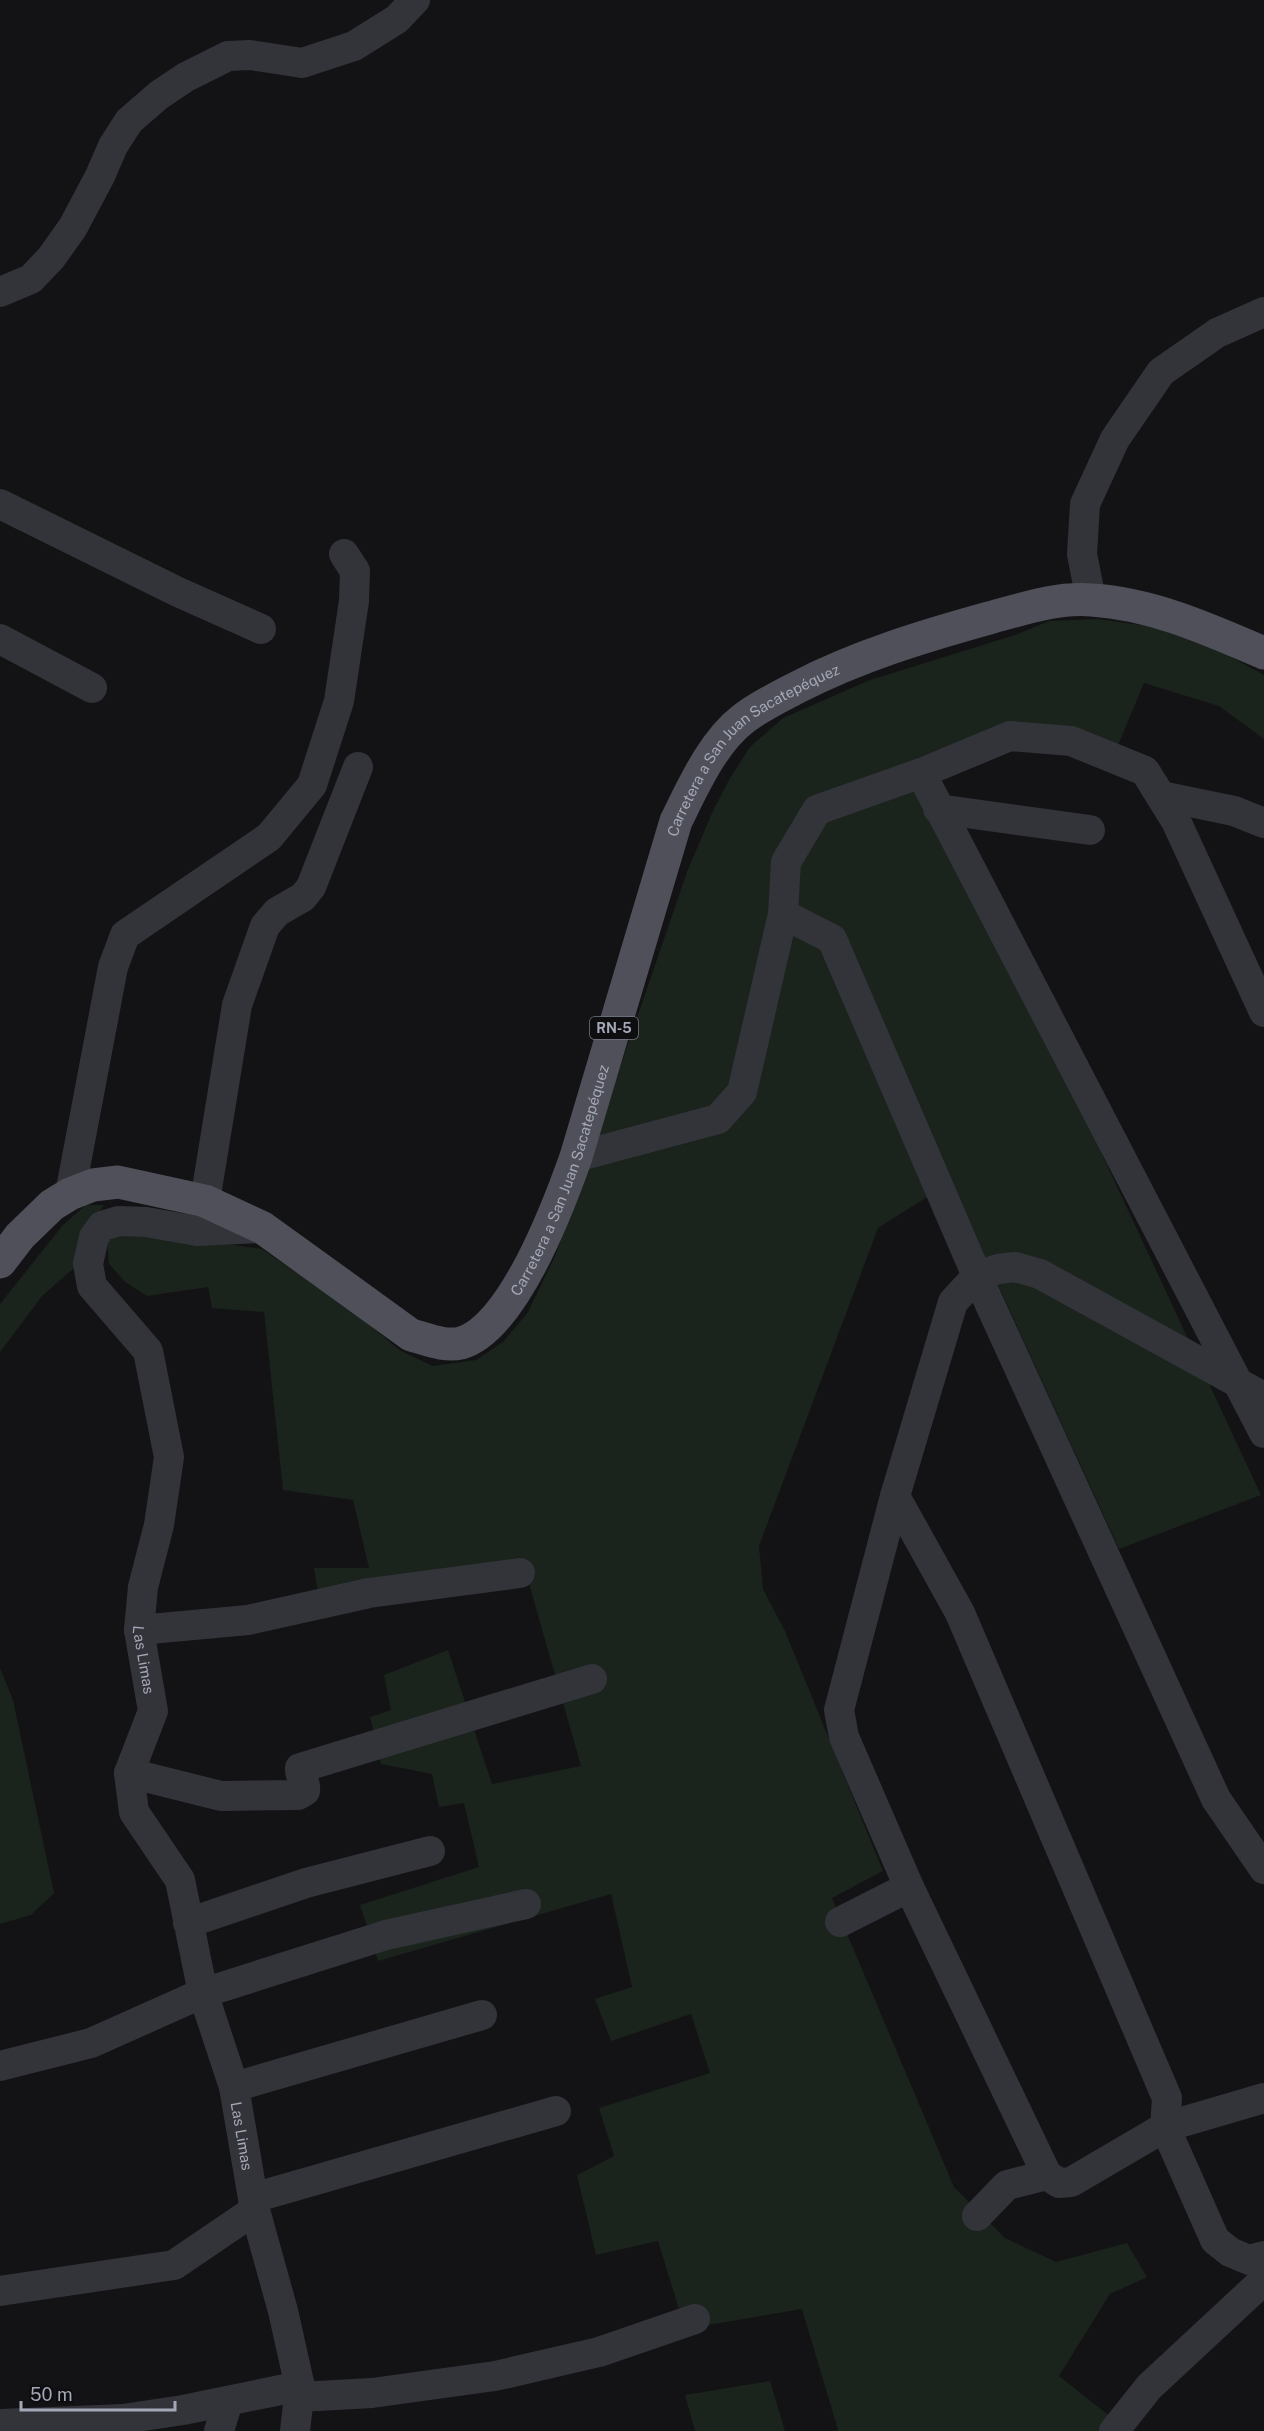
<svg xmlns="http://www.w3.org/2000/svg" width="1264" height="2431" font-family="'Public Sans',sans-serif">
	<rect width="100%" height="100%" fill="#131315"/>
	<g fill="#1a231c">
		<polygon points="1098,619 1161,628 1226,654 1264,675 1264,739 1219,706 1144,683 1116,750 963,744 917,758 1261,1495 1119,1549 951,1182 878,1228 759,1546 763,1589 785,1631 883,1871 832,1898 954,2187 1005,2238 1056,2262 1127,2243 1147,2277 1110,2294 1059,2376 1120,2424 1114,2431 834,2431 838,2430 802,2309 685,2329 658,2241 596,2255 577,2175 614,2156 599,2108 710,2073 691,2014 611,2041 595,1999 632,1987 611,1894 378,1961 360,1905 479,1867 464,1803 439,1807 432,1774 381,1764 370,1717 391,1710 384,1675 448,1650 492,1784 581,1766 526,1573 318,1592 314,1568 369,1568 353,1500 283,1490 264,1312 212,1308 208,1287 147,1296 125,1282 109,1264 107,1240 117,1228 262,1249 352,1311 401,1351 433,1366 476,1360 503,1342 528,1312 556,1254 687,872 712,813 730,778 750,747 783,718 870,680 1018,634 1049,621"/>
		<polygon points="86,1205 104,1205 83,1237 83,1260 42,1296 0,1352 0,1304 63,1225"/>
		<polygon points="0,1668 13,1700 54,1893 31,1915 0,1924"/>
		<polygon points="770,2381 785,2431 695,2431 685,2395"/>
	</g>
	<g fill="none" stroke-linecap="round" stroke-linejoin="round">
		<g stroke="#33343a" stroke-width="30">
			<polyline points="0,292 31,279 51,258 73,227 100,176 113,146 129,121 159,95 186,77 228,56 250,55 302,63 354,46 397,19 415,0"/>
			<polyline points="0,504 178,592 261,629"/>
			<polyline points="1091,600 1082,554 1085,504 1115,439 1161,372 1217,333 1264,312"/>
			<polyline points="0,639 92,688"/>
			<polyline points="921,773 1264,1433"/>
			<polyline points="1161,796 1234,811 1264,823"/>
			<polyline points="938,809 1090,830"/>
			<polyline points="783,914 832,939 977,1276 1216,1799 1264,1869"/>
			<polyline points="576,1157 718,1119 742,1092 783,914 786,862 817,810 921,773 1010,736 1071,741 1145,771 1176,821 1264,1012"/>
			<polyline points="70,1194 113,967 125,935 269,837 312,785 339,701 354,601 355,571 344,554"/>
			<polyline points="205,1201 237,1005 265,926 277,912 303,897 311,887 358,767"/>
			<path id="s1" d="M263,1228l-66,3 -51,-9 -27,-1 -17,5 -8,11 -6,27 4,22 56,65 21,106 -10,68 -16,62 -4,43 14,81 -24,62 5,39 46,68 23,113 31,94 21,123 28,101 17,76 -5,44"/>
			<polyline points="1264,1397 1040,1274 1015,1267 998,1269 977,1276 953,1302 895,1496 839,1710 844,1737 909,1887 1047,2175 1059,2183 1071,2182 1165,2127 1264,2098"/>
			<polyline points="895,1496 960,1613 1167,2098 1165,2127 1215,2240 1230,2252 1249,2260 1264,2256"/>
			<polyline points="139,1630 248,1620 369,1593 520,1573"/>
			<path d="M129,1773l92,23 77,-1 7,-4c2,-9 -6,-14 -5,-23l292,-89"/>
			<polyline points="840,1922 909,1887"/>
			<polyline points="188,1923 306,1883 430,1851"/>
			<polyline points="0,2066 91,2043 203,1993 386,1935 526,1904"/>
			<polyline points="234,2087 482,2015"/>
			<polyline points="253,2198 556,2111"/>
			<polyline points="977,2216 1007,2185 1047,2175"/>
			<polyline points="0,2291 174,2265 255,2210"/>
			<polyline points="299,2397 372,2393 495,2376 599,2352 695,2319"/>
			<polyline points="0,2424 123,2419 183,2410 300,2386"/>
			<polyline points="219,2431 228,2401"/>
			<polyline points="1114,2431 1149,2387 1264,2280"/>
		</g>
		<path stroke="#4f5059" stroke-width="33" id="s2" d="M0,1262l20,-26 32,-31 18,-11 23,-9 25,-3 87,19 58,27 148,107c16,4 33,12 50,8 52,-14 98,-138 115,-186l100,-336c17,-34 36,-78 67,-102 17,-13 36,-22 55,-32 60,-31 126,-51 191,-69 34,-9 67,-21 103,-18 61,4 116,29 172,53"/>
	</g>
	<g text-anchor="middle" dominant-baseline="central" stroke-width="5" stroke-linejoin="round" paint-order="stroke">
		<rect fill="#0e0e10" stroke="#767984" stroke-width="1.5" x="590" y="1017" width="48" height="22" rx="4.5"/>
		<g font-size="14" font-weight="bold" fill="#a3a7b6">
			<text x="614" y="1028">RN-5</text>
		</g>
		<g font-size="15" fill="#a3a7b6" stroke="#0e0e10">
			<text stroke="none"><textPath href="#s2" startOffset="1218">Carretera a San Juan Sacatepéquez</textPath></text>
			<text stroke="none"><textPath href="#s2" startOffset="732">Carretera a San Juan Sacatepéquez</textPath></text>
			<text stroke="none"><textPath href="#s1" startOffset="626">Las Limas</textPath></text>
			<text stroke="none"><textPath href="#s1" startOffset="1130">Las Limas</textPath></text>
		</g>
	</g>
	<path d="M21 2401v9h154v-9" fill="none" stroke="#a3a7b6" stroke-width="3"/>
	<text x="30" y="2401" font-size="18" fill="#a3a7b6" stroke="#0e0e10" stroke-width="4.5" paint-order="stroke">50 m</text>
</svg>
